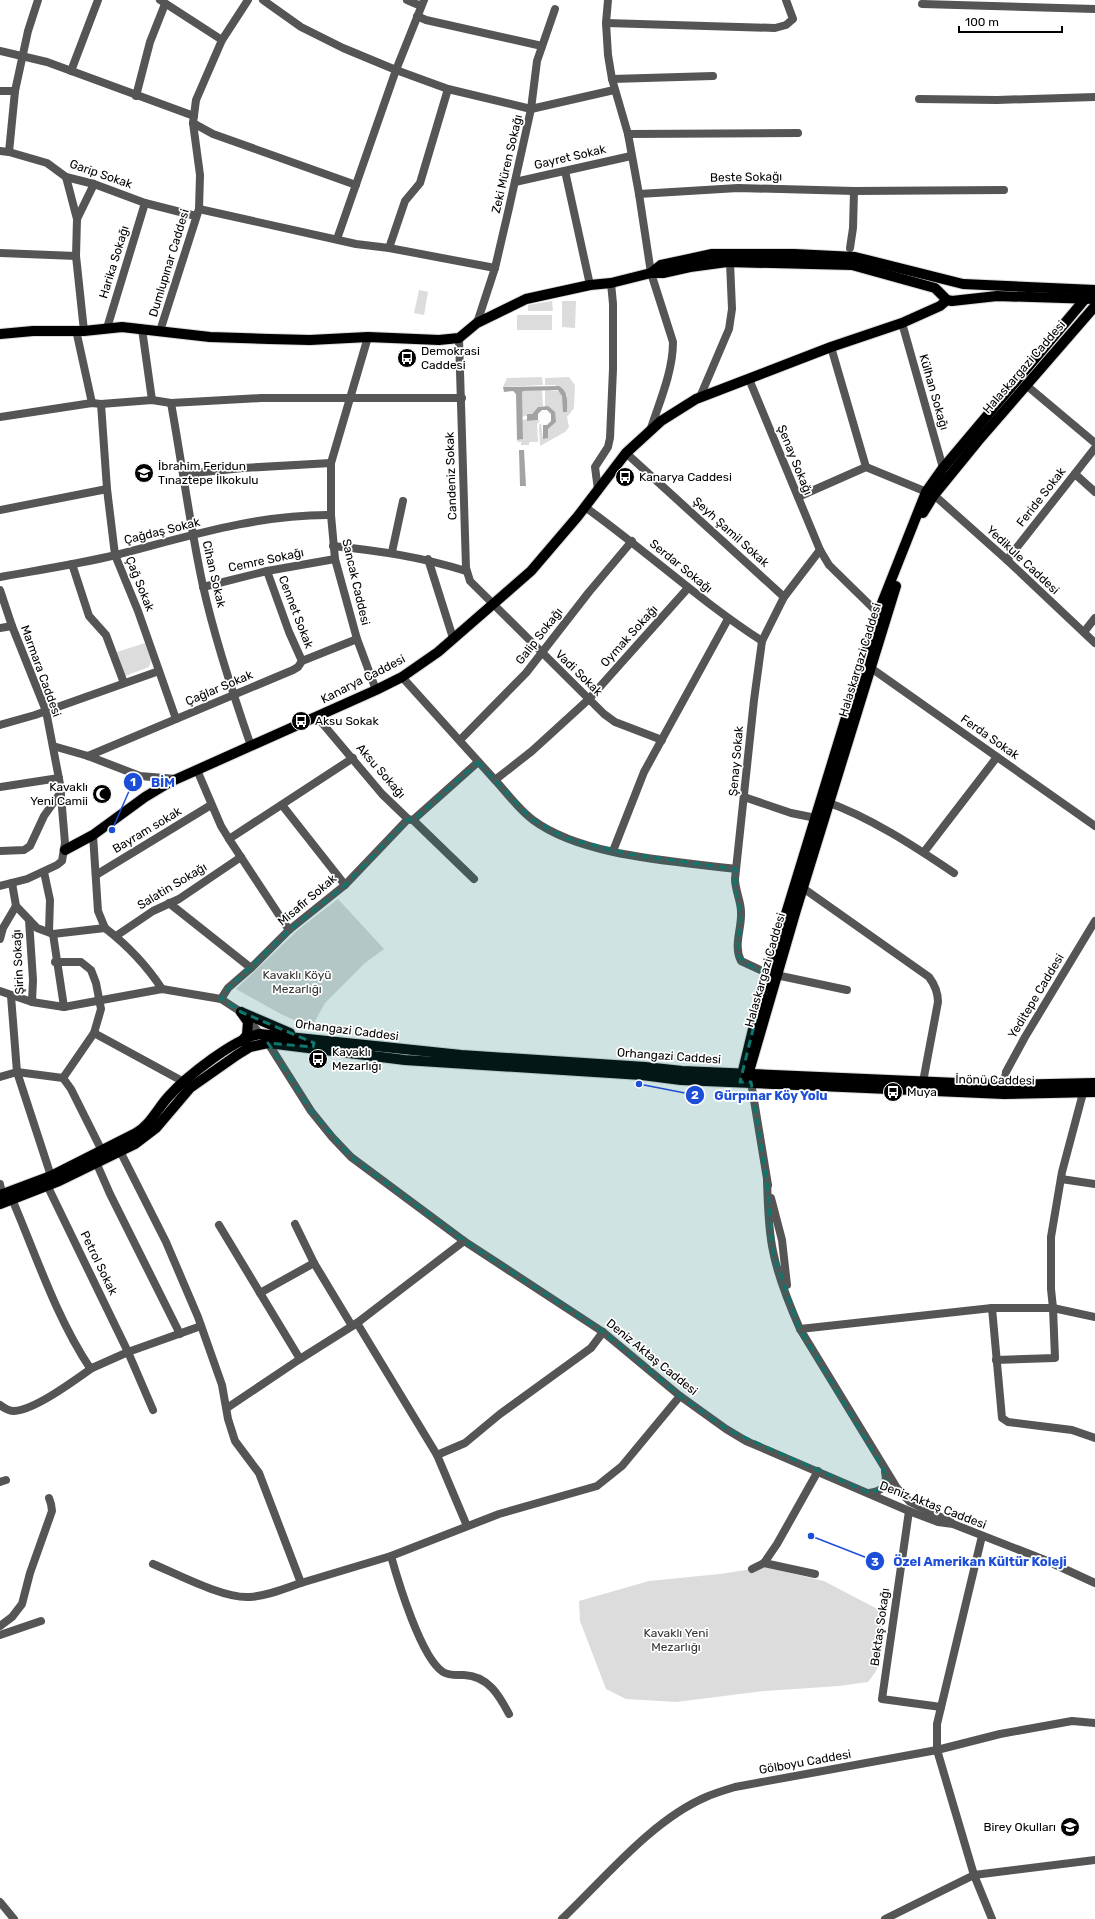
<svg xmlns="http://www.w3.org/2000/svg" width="1095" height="1919" font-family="Rubik,sans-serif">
	<rect width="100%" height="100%" fill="#fff"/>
	<g fill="#dcdcdc">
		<polygon points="419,290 428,292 424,315 414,313"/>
		<polygon points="552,301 553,311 528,311 528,305"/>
		<polygon points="562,301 576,301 575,328 562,327"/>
		<rect x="517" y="315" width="35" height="15"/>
		<polygon points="542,377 543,385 503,387 507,378"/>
		<polygon points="569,377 575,385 574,408 567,417 569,427 565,432 540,446 539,425 541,423 543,439 548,438 548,429 556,422 548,406 545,406 545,390 560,391 563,396 563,412 567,411 567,395 555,385 545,385 545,378"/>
		<polygon points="542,390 543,406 538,407 532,414 522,417 522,393 523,391"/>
		<polygon points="527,419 527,421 538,420 540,421 537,424 538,442 529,442 529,445 521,445 521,442 518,442 517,440 523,439 522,420"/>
		<polygon points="145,643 151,661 149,667 125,676 117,652"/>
		<polygon points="338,899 384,949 365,963 325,1003 311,1028 277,1012 236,989 299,929"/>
		<path d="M765,1567l59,14 61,32c-2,7 -4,15 -4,22 1,22 2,29 -13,47l-29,4 -74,5 -89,11 -50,-3 -20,-10 -26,-68 -1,-20 70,-20 71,-7z"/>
	</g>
	<g fill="#a3a3a3">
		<path d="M559,386c10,6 8,15 8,26h-4l-1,-16 -4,-6 -35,1 -1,2 1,46 -6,1 -1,-46 -3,-3 -9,1 -1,-5z"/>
		<polygon points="548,406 555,412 556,422 548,429 548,438 543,439 543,425 547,425 551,421 551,414 547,410 542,410 538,414 538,420 527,421 527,414 532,414 538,407"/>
		<polygon points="519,450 524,450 526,486 520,486"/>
	</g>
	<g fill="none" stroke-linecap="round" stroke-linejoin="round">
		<g stroke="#dbdbdb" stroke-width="12">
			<g id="major">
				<polyline points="651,273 661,265 712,254 794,254 855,257 963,284 1095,290"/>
				<polyline points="0,334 33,331 84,331 122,327 210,337 269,339 310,340 368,337 439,340 459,338 477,323 526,299 590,285 611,283 651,273 663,273 690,267 727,262 852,265 935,288 947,300 952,301 997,296 1095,299"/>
				<polyline points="923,513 934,495 978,441 1095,306"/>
				<polyline points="65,850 93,835 145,797 170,782 376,690 402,677 438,652 531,571 578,516 626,453 661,421 696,399 831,347 902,323 940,306 947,300"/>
				<polyline points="241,1012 290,1033"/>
				<polyline points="241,1012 248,1022 247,1035 242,1041"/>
				<polyline points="741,1079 762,992 878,613 926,492 943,468 1085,299"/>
				<polyline points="750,1080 750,1068 796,910 896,586"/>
				<path d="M0,1195l51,-19 85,-43c15,-9 21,-24 33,-37 17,-19 66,-58 91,-62l201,21 184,12 37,4 322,14 91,-2"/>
				<polyline points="0,1204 59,1181 135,1144 156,1128 190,1088 237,1055 250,1047 268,1043 405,1060 642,1075 681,1080 1004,1094 1095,1092"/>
			</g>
		</g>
		<g stroke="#555" stroke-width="8">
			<polyline points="160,0 222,40"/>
			<polyline points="263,0 301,27 343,48 396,70 448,89 531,109 614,90"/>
			<polyline points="407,0 421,6"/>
			<path d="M608,0l-2,23 2,32 4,24 16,55 11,60 12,79 22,69c0,30 -14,61 -23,89"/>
			<polyline points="922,4 1095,9"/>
			<polyline points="417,16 426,20 542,46"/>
			<polyline points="606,23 775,28 786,25 793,19 786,0"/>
			<polyline points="0,51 47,62 194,116"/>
			<polyline points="71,71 98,0"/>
			<polyline points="612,79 713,76"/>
			<polyline points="0,91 15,91"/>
			<polyline points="136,96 150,42 165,4"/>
			<polyline points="919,99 997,100 1095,97"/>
			<polyline points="193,123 213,134 356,185"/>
			<polyline points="628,134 798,133"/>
			<polyline points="0,151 9,152 47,163 66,177 94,184 145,203 196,216"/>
			<polyline points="9,152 15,91 28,31 38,0"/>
			<polyline points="565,171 590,285"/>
			<polyline points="66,177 77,219"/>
			<polyline points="515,182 631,156"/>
			<polyline points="639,194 738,188 854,191 1004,190"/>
			<polyline points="199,209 356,244 389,248 495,268"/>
			<polyline points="337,239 396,70 424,0"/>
			<polyline points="389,248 405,201 420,183 448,89"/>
			<polyline points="850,248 853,228 854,191"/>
			<polyline points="0,253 76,256"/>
			<polyline points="477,323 495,268 509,208 531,109 537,61 555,9"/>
			<polyline points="902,323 943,468"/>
			<polyline points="107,328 145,203"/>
			<polyline points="142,329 152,400"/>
			<polyline points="76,330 92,403"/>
			<polyline points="84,331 76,256 77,219 94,184"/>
			<polyline points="160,331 199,209 200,175 193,123 196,100 222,40 248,0"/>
			<polyline points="368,337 331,463 331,515 335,559 357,639 376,690"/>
			<polyline points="459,338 466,568 470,581 604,714 615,722 662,740"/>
			<polyline points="831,347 866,467 934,495 1007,560 1095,643"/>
			<polyline points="749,379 820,550 829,565 878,613"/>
			<polyline points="1026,385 1095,443"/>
			<polyline points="700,397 729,329 732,309 730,262"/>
			<path d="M171,403c11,61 19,123 32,183 12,54 30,108 48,160"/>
			<polyline points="101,404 107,489 115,555 138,611 176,719"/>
			<polyline points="0,417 92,403 101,404 152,400 171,403 261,398 462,398"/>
			<polyline points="626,453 784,597"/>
			<polyline points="184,474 243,468 331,463"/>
			<polyline points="1075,474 1095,492"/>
			<polyline points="598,490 595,467 608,447 610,438 613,369 613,304 611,283"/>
			<polyline points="798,497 866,467"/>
			<path d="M585,507c60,43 115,94 177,134"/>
			<polyline points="0,510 107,489"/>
			<path d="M333,546c48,5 88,11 133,25"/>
			<polyline points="392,552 403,501"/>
			<polyline points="428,559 453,638"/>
			<polyline points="1007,560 1095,448"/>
			<polyline points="72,564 89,616 106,635 124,683"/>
			<polyline points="267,571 289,632 302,661"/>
			<path d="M0,577c39,-7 78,-13 116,-22 70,-18 142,-41 215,-40"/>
			<polyline points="203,587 267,571 335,559"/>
			<polyline points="0,590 12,626 46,711 60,784 65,843 62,861 57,865 27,879 0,886"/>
			<polyline points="0,628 12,626"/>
			<polyline points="1084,632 1095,618"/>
			<polyline points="871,668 1095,826"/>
			<polyline points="402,677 495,780 532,751 589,699 688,588"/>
			<polyline points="317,717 382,794 408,819 412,820"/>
			<polyline points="0,725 35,715 159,671"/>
			<polyline points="460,740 526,673 589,592 632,541"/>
			<polyline points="53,746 88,756 140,776 176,779"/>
			<polyline points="88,756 293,670 298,667 302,661 357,639"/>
			<polyline points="197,770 221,826 229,839"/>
			<path d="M495,780c12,13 24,30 38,40 50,37 142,41 203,49"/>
			<polyline points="0,787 59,778"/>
			<polyline points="744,797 791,813 816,818"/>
			<path d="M824,801c46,16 90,45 130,72"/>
			<polyline points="282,805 345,885"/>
			<polyline points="93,835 98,911 105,928"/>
			<polyline points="0,851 24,850 30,846 44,816 61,792"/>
			<polyline points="613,851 644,772 728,619"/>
			<polyline points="924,852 997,757"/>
			<polyline points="44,872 50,900 49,931"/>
			<polyline points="96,875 211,805"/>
			<polyline points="474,879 413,820 478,762"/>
			<path d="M12,883l4,23 21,22 16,6 52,-6c22,17 42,38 57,61"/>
			<path d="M803,888l126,89c6,8 9,15 9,25l-15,80"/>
			<polyline points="169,903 251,968"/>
			<polyline points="29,920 33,980 32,1002"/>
			<polyline points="289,930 229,839 353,758"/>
			<polyline points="53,934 64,1007"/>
			<polyline points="116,936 153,911 179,899 241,857"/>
			<polyline points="0,939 3,928 16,906"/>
			<polyline points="55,962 81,962 91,970 96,983 101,1009 94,1033 63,1078"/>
			<path d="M767,973l-26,-12c-8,-16 1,-32 0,-49 0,-11 -6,-22 -6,-33l19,-179 8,-59 22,-44 36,-47"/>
			<polyline points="776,975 847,990"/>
			<polyline points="0,991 32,1002 64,1007 162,989 221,999 241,1012 268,1043 311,1111 332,1137 351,1157 464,1241 603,1332 680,1396 726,1429 746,1441 909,1511 938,1522 953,1524 1045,1560 1095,1583"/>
			<polyline points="11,996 17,1072 51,1176"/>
			<polyline points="221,999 228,988 251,968 289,930 345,885 408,819"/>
			<polyline points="94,1033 184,1082"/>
			<polyline points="0,1077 17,1072 63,1078 71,1089 102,1151"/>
			<polyline points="751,1082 768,1185"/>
			<polyline points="1004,1085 1006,1072 1025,1037 1095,921"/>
			<polyline points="120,1151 166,1242 198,1317 222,1385 228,1419 235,1441 259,1473 301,1583 391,1556 499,1514 597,1486 622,1466 680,1396"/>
			<polyline points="96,1162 110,1194 180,1334"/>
			<polyline points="1061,1179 1095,1184"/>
			<path d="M767,1181c1,23 1,47 6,70 5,26 16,53 27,78l97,159 13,14 41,20"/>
			<polyline points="0,1184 2,1194"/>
			<polyline points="771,1198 782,1240 787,1285"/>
			<path d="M12,1199c24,56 44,118 78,169h2l36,-16 -81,-167"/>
			<polyline points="295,1224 314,1263 352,1326"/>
			<polyline points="219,1225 300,1359"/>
			<polyline points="260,1293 314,1263"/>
			<polyline points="992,1308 1002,1418 1008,1422 1072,1430 1095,1438"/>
			<polyline points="357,1323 437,1455"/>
			<polyline points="800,1329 992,1308 1053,1308 1095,1317"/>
			<polyline points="996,1360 1055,1358 1053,1308 1051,1289 1051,1237 1062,1172 1083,1093 1083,1087"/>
			<path d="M0,1405c4,3 9,6 14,6 21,-1 61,-31 78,-43"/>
			<polyline points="227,1408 300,1359 357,1323 464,1241"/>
			<polyline points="153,1410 128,1352 201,1326"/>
			<polyline points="0,1482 6,1480"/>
			<path d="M869,1493c14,-2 19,-7 16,-21"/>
			<polyline points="909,1511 882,1699 941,1707"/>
			<polyline points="467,1526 437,1455 465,1443 500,1414 591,1348 603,1332"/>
			<polyline points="982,1536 937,1724 937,1750 974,1875 992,1919"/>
			<path d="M391,1556c7,25 30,102 52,116 6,4 14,3 21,3 24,1 35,20 45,39"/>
			<polyline points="764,1563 815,1574"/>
			<path d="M153,1564c24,10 71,35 97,33 17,-1 34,-8 51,-14"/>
			<polyline points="752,1569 764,1563 777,1544 818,1471"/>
			<polyline points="0,1626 12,1617 22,1604 30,1573 52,1511 51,1504 49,1498"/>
			<polyline points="0,1635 41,1621"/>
			<polyline points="0,1902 14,1919"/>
			<path d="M562,1919c42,-40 90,-99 144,-122 9,-4 19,-7 29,-10l202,-37 63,-16 72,-13 23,2"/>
			<polyline points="885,1919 974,1875 1095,1860"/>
		</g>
		<use href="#major" stroke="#000" stroke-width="10"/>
	</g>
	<path fill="#0f766e" fill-opacity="0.2" stroke="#0f766e" stroke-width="3" stroke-dasharray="8 5" stroke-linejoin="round" d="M478,762l54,57 34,19 63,16 107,15 -1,20 6,24 -3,42 9,9 20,9 -27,109h11l16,99 6,71 27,77 84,141 3,11 -3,7 -15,5 -143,-64 -46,-33 -77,-64 -139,-91 -113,-84 -40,-46 -43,-68 45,4 1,-4 -73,-31 -20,-13 7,-11 61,-58 56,-45 63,-66 5,1z"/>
	<defs>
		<g id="bus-disc" transform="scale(1)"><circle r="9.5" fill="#000" stroke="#fff"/><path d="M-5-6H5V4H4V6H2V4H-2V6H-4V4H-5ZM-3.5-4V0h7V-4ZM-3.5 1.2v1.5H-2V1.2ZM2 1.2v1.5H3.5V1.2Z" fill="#fff"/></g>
		<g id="school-disc" transform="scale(1)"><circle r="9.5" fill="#000" stroke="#fff"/><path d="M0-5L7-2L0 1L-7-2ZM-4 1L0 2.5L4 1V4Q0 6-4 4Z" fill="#fff"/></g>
		<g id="mosque-disc" transform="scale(1)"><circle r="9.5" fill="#000" stroke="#fff"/><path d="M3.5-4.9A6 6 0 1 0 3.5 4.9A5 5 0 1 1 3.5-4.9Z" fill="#fff"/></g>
	</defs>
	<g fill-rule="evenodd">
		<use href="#bus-disc" x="407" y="358"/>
		<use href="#school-disc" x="144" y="473"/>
		<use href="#bus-disc" x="625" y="477"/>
		<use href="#bus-disc" x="301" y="721"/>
		<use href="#mosque-disc" x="102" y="794"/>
		<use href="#bus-disc" x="318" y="1059"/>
		<use href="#bus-disc" x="893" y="1092"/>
		<use href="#school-disc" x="1070" y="1827"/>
	</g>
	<g text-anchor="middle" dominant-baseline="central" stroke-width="3.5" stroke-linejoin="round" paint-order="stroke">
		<g font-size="12" fill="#000" stroke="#fff">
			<text transform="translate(570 157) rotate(-13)">Gayret Sokak</text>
			<text transform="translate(507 164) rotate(-77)">Zeki Müren Sokağı</text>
			<text transform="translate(101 174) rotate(19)">Garip Sokak</text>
			<text transform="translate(746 177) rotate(-1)">Beste Sokağı</text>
			<text transform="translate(114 262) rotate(-73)">Harika Sokağı</text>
			<text transform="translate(169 263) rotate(-73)">Dumlupınar Caddesi</text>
			<text transform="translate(1024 367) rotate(-49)">Halaskargazi Caddesi</text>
			<text transform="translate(934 392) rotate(74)">Külhan Sokağı</text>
			<text transform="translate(795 460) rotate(68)">Şenay Sokağı</text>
			<text transform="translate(451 476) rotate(-92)">Candeniz Sokak</text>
			<text transform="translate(1041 497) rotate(-52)">Feride Sokak</text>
			<text transform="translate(162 531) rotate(-14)">Çağdaş Sokak</text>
			<text transform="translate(731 532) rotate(42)">Şeyh Şamil Sokak</text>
			<text transform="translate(266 560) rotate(-12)">Cemre Sokağı</text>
			<text transform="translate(1023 560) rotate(43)">Yedikule Caddesi</text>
			<text transform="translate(681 566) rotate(39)">Serdar Sokağı</text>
			<text transform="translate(214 574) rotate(77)">Cihan Sokak</text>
			<text transform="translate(356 582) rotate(77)">Sancak Caddesi</text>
			<text transform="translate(140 584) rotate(68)">Çağ Sokak</text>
			<text transform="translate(296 612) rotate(69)">Cennet Sokak</text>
			<text transform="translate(539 636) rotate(-52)">Galip Sokağı</text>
			<text transform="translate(629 636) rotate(-48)">Oymak Sokağı</text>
			<text transform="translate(860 660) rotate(-73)">Halaskargazi Caddesi</text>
			<text transform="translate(41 671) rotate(70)">Marmara Caddesi</text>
			<text transform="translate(579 673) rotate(44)">Vadi Sokak</text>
			<text transform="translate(363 679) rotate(-27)">Kanarya Caddesi</text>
			<text transform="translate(219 688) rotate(-23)">Çağlar Sokak</text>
			<text transform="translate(990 737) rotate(35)">Ferda Sokak</text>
			<text transform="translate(736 761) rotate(-85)">Şenay Sokak</text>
			<text transform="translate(381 771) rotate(49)">Aksu Sokağı</text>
			<text transform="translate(147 830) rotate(-31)">Bayram sokak</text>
			<text transform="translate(172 886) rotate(-31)">Salatin Sokağı</text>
			<text transform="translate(307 900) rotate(-40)">Misafir Sokak</text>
			<text transform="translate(18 962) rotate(-93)">Şirin Sokağı</text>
			<text transform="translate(765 970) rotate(-74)">Halaskargazi Caddesi</text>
			<text transform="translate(1036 996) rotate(-59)">Yeditepe Caddesi</text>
			<text transform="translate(347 1030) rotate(7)">Orhangazi Caddesi</text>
			<text transform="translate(669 1056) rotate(4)">Orhangazi Caddesi</text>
			<text transform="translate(995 1080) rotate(1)">İnönü Caddesi</text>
			<text transform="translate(99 1263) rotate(64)">Petrol Sokak</text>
			<text transform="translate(652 1357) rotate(39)">Deniz Aktaş Caddesi</text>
			<text transform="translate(933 1505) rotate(21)">Deniz Aktaş Caddesi</text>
			<text transform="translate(880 1627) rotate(-82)">Bektaş Sokağı</text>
			<text transform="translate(805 1762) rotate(-10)">Gölboyu Caddesi</text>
		</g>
		<g font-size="12" fill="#000" stroke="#fff" text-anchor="start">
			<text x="421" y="351">Demokrasi<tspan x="421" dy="14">Caddesi</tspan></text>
			<text x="158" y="466">İbrahim Feridun<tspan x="158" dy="14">Tınaztepe İlkokulu</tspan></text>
			<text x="639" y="477">Kanarya Caddesi</text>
			<text x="315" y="721">Aksu Sokak</text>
			<text x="88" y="787" text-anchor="end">Kavaklı<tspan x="88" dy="14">Yeni Camii</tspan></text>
			<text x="332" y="1052">Kavaklı<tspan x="332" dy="14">Mezarlığı</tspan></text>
			<text x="907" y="1092">Muya</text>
			<text x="1056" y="1827" text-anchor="end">Birey Okulları</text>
		</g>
		<g font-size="12" fill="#333" stroke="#fff">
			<text x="297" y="975">Kavaklı Köyü<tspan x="297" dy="14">Mezarlığı</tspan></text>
			<text x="676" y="1633">Kavaklı Yeni<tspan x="676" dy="14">Mezarlığı</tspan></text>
		</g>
	</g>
	<path fill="none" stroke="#1d4ed8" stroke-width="1.5" d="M112 830L133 782M639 1084L695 1095M811 1536L875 1561"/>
	<g fill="#1d4ed8" stroke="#fff" stroke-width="1.5">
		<circle cx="112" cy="830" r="4"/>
		<circle cx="639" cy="1084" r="4"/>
		<circle cx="811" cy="1536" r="4"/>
		<circle cx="133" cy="782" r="10"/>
		<circle cx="695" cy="1095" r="10"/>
		<circle cx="875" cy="1561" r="10"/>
	</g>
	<g font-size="12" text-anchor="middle" font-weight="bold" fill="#fff">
		<text x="133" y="786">1</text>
		<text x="695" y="1099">2</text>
		<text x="875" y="1566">3</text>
	</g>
	<g font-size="13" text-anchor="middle" font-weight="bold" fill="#1d4ed8" stroke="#fff" stroke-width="3.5" stroke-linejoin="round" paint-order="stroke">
		<text x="163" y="787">BİM</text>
		<text x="771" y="1100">Gürpınar Köy Yolu</text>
		<text x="980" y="1566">Özel Amerikan Kültür Koleji</text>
	</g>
	<path d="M959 26v6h103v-6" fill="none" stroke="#000000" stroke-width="2"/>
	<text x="965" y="26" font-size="12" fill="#000000" stroke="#ffffff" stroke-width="3" paint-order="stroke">100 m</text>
</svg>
